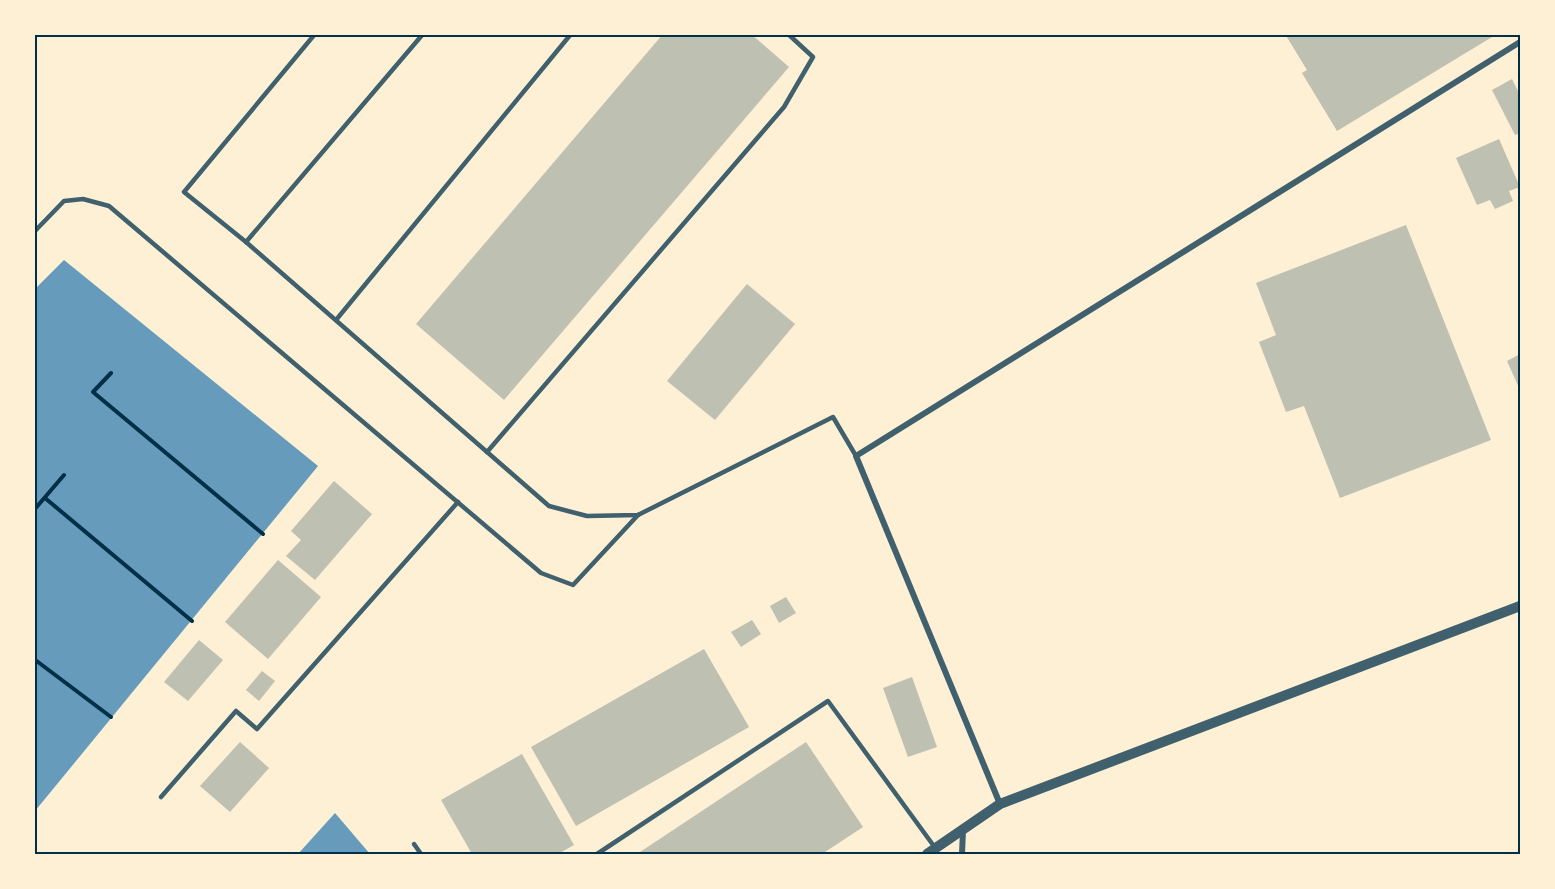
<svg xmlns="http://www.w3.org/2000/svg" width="1555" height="889" font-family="Karla,sans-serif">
	<rect width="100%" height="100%" fill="#fdf0d5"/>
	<g fill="#669bbc">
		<polygon points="64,260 318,466 35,811 35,289"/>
		<polygon points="335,813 370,854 298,854"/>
	</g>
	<g fill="#bec0b2">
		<polygon points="663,34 751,34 789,67 504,400 416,324"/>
		<polygon points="1285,34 1497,34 1337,131 1302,73 1307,70"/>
		<polygon points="1512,79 1520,95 1520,133 1515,135 1492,90"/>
		<polygon points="1499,139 1520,187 1509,191 1513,201 1495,209 1490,200 1477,205 1456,158"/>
		<polygon points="1406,225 1491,440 1340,498 1304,406 1286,412 1259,342 1276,335 1256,283"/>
		<polygon points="747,284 795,324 715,420 667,381"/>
		<polygon points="1520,354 1520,390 1507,361"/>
		<polygon points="334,481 372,514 315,580 286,556 301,540 291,531"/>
		<polygon points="278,560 321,597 268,659 225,622"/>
		<polygon points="786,597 796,613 779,623 770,606"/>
		<polygon points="752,620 761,634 741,647 731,632"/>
		<polygon points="199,640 223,660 188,701 164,682"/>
		<polygon points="704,649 749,727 576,826 531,747"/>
		<polygon points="262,671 275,681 259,701 246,690"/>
		<polygon points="912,677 937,747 908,757 883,688"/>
		<polygon points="240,742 269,768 230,812 200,786"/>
		<polygon points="806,742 863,827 822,854 637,854"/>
		<polygon points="522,754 574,845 558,854 472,854 441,800"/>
	</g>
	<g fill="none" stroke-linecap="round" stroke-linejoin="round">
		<g stroke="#003049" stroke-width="4">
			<polyline points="111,373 93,392 263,534"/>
			<polyline points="45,498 192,621"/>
			<polyline points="34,510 64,475"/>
			<polyline points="34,659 111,717"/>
		</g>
		<g stroke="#3f606c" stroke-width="4.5">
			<polyline points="315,34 184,192 246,242 549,506 587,516 638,515 833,417 856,456"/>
			<polyline points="34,232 64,201 83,199 109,206 541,573 573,585 638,515"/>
			<polyline points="246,242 423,34"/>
			<polyline points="336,320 571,34"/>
			<polyline points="487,452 784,107 813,57 788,34"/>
			<polyline points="161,797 236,711 257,729 458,502"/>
			<polyline points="414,844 421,854"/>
			<polyline points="597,854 828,701 936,849"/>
		</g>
		<g stroke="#3f606c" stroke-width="6">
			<polyline points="1000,804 856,456 1520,42"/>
			<polyline points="962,854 963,830"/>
		</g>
		<polyline stroke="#3f606c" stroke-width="10" points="927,854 1000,804 1520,606"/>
	</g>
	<rect width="1555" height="889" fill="none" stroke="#fdf0d5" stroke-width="72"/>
	<rect x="36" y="36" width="1483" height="817" fill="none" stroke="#003049" stroke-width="2"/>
</svg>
